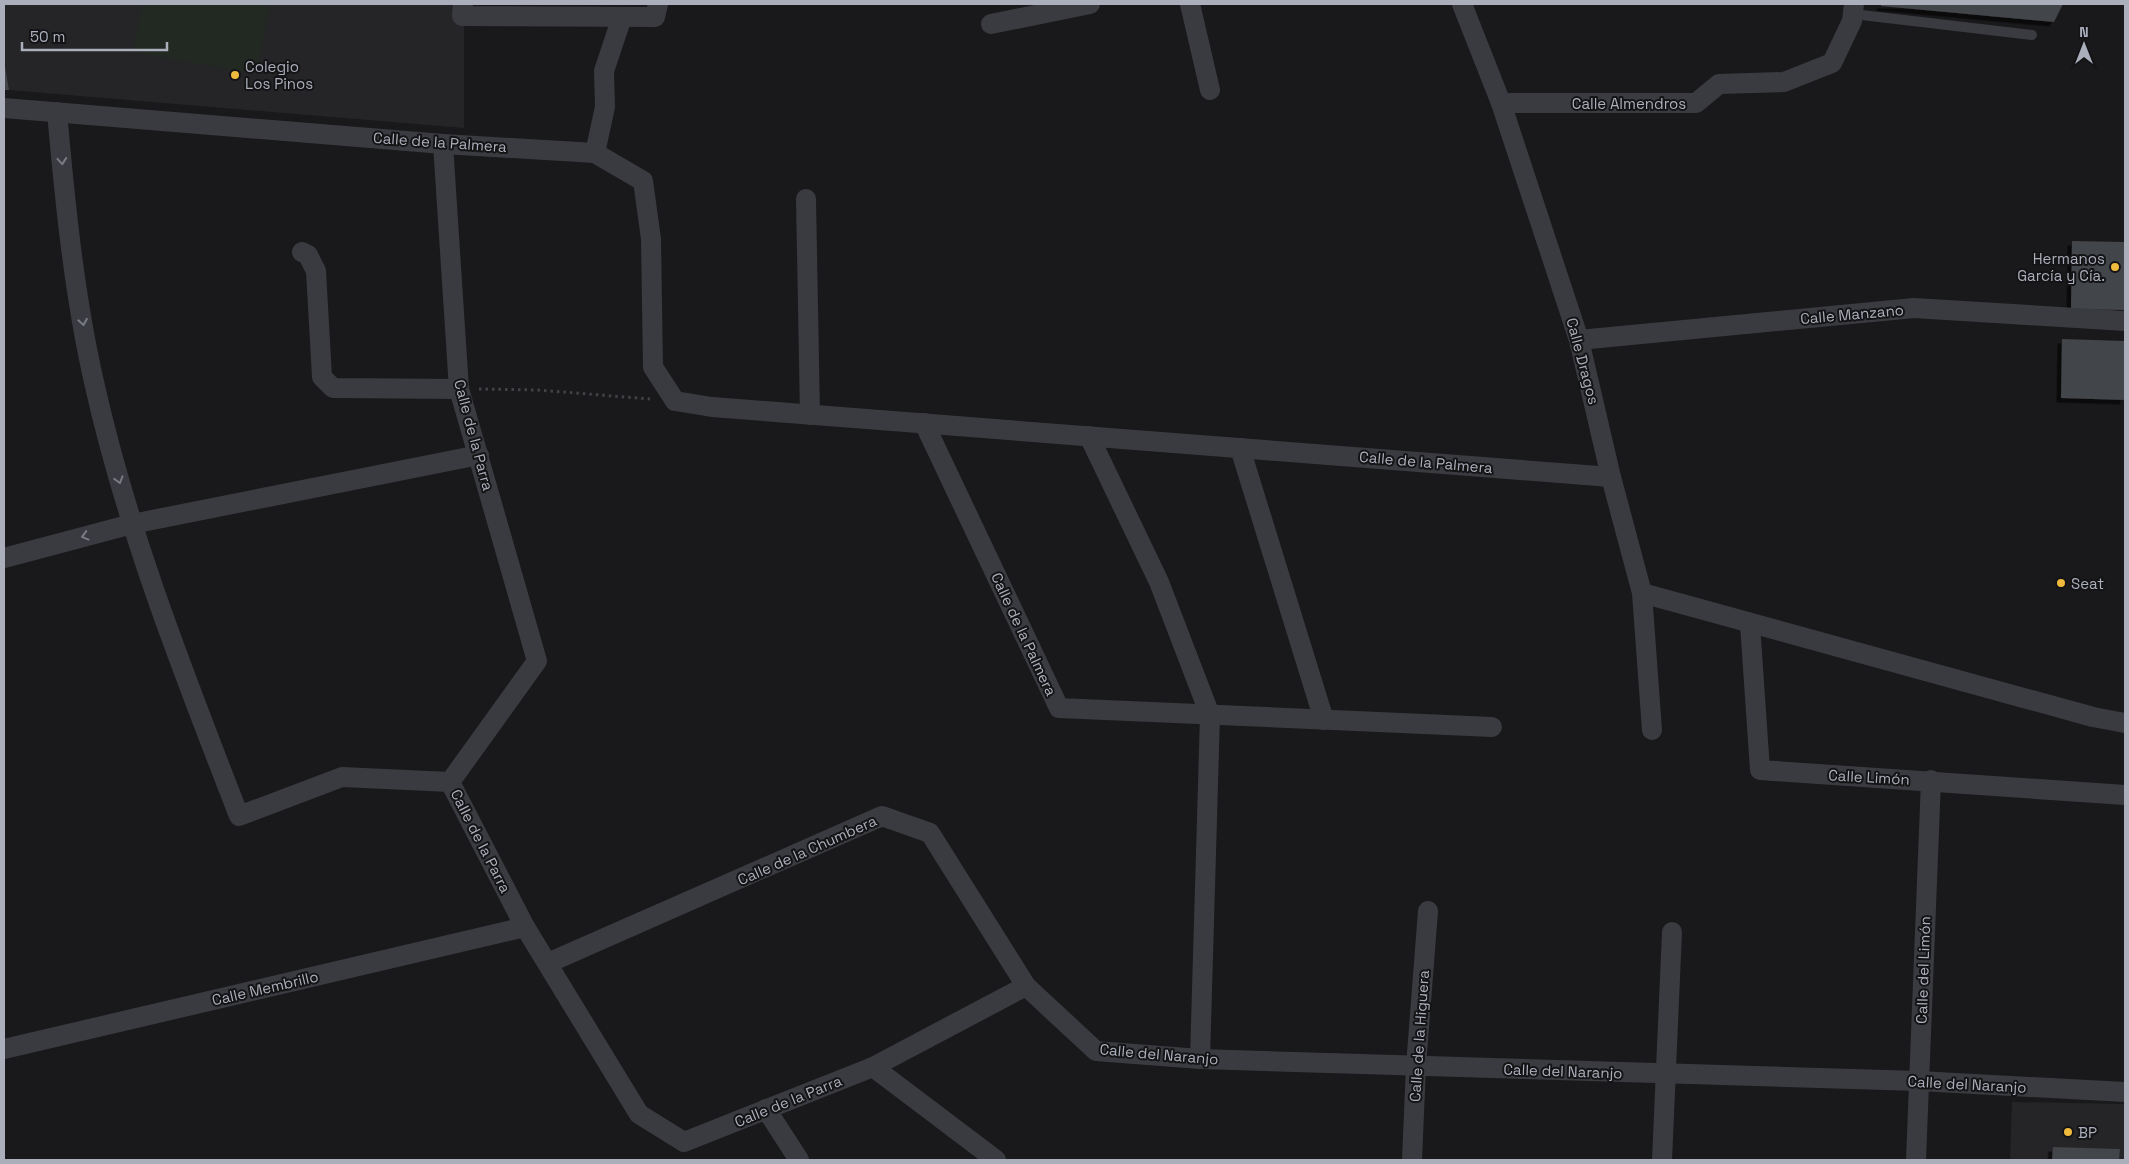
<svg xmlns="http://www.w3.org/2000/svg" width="2129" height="1164" font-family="'Space Grotesk',sans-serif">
	<defs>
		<filter id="shadow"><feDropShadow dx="-4.5" dy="4.5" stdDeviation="0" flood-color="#0009"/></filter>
	</defs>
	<rect width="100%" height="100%" fill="#19191b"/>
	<g fill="#252528">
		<polygon points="4,4 464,4 464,128 9,90 4,60"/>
		<polygon points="2012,1102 2125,1104 2125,1160 2010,1160"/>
	</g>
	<polygon fill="#212922" points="142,4 257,4 269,6 257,74 133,52"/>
	<g fill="#434448" filter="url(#shadow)">
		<polygon points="1881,4 2063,4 2054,22 1881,6"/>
		<polygon points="4,66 5,66 9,90 4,90"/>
		<polygon points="2072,241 2125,242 2125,310 2071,309"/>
		<polygon points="2062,339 2125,341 2125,400 2061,398"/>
		<polygon points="2053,1147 2120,1149 2119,1160 2052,1160"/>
	</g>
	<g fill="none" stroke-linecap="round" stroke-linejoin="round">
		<polyline stroke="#404247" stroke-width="3" stroke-dasharray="2.5 4" stroke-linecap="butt" points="479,389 538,390 650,399"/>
		<polyline stroke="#3a3b40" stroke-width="10" points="1853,14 2032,35"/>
		<g stroke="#3a3b40" stroke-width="20">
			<polyline points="463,4 462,16 655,17 658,4"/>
			<polyline points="1190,4 1210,90"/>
			<polyline points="1462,4 1501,103 1579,340 1611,477 1642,593 1652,730"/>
			<polyline points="991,24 1090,4"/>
			<polyline points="1501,103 1696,103 1719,84 1784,82 1832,63 1852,21 1854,4"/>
			<polyline points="4,108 443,144 595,153 643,181 651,239 653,367 675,401 712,407 1611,477"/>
			<path d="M57,112c8,90 17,182 37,270 33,149 90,292 145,434l103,-39 108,5"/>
			<polyline points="443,144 459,389 537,661 450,782 525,927 639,1114 684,1142 873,1067 1026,986"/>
			<polyline points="595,153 605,107 604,71 622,17"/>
			<polyline points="806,199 810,415"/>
			<polyline points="302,252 308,255 316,271 322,377 333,388 459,389"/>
			<polyline points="1579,340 1914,308 2125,321"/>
			<polyline points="924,423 1059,708 1492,727"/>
			<polyline points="1089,436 1159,582 1210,715 1200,1059"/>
			<polyline points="1240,448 1324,720"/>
			<polyline points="4,558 132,524 479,455"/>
			<polyline points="1642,593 2093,717 2125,723"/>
			<polyline points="1750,624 1760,770 2125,795"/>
			<polyline points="548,963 882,816 930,833 1026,986 1096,1051 1200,1059 1919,1081 2125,1092"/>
			<polyline points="4,1049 525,927"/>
			<polyline points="873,1067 996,1160"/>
			<polyline points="766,1109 799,1160"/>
			<polyline points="1412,1160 1416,1066 1428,911"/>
			<polyline points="1662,1160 1672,932"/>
			<polyline points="1916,1160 1931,780"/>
		</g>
	</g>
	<defs><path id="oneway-chevron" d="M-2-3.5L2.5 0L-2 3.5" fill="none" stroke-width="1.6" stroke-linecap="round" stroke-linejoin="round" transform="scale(1.25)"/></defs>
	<g stroke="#787b84">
		<use href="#oneway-chevron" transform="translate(62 161) rotate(85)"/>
		<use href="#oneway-chevron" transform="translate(83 322) rotate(80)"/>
		<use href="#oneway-chevron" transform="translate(119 480) rotate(74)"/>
		<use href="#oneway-chevron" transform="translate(85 536) rotate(165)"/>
	</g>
	<g fill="#f0bb3c" stroke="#141416" stroke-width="2">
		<circle cx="235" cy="75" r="5"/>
		<circle cx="2115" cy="267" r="5"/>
		<circle cx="2061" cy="583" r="5"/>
		<circle cx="2068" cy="1132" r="5"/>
	</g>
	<g text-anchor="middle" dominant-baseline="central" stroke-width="4" stroke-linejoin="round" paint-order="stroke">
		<g font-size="15" fill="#abafbb" stroke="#141416" text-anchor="start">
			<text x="245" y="66">Colegio<tspan x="245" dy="17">Los Pinos</tspan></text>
			<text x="2105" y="258" text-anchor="end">Hermanos<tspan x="2105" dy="17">García y Cía.</tspan></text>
			<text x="2071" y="583">Seat</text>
			<text x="2078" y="1132">BP</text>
		</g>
		<g font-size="15" fill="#abafbb" stroke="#141416">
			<text x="1629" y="103">Calle Almendros</text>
			<text transform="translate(440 142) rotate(4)">Calle de la Palmera</text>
			<text transform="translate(1852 314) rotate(-5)">Calle Manzano</text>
			<text transform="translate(1583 361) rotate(75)">Calle Dragos</text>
			<text transform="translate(474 435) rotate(75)">Calle de la Parra</text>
			<text transform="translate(1426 462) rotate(5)">Calle de la Palmera</text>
			<text transform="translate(1024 634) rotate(65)">Calle de la Palmera</text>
			<text transform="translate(1869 777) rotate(3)">Calle Limón</text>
			<text transform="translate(481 841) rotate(63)">Calle de la Parra</text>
			<text transform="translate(807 850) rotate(-24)">Calle de la Chumbera</text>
			<text transform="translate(1923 970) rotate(-88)">Calle del Limón</text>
			<text transform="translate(265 988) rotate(-13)">Calle Membrillo</text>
			<text transform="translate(1419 1036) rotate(-86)">Calle de la Higuera</text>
			<text transform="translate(1159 1054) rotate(5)">Calle del Naranjo</text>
			<text transform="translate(1563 1071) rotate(2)">Calle del Naranjo</text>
			<text transform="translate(1967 1084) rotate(3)">Calle del Naranjo</text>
			<text transform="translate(788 1101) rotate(-22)">Calle de la Parra</text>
		</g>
	</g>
	<rect width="2129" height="1164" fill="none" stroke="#abafbb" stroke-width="10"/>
	<g transform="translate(2084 45)" stroke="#141416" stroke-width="4" paint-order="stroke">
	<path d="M0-4L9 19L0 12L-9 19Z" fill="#abafbb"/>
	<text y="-8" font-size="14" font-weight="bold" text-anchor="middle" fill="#abafbb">N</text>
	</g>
	<path d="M22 42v8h145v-8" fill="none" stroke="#abafbb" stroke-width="2.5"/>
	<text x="30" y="42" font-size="15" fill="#abafbb" stroke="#141416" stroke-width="4" paint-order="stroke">50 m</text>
</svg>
